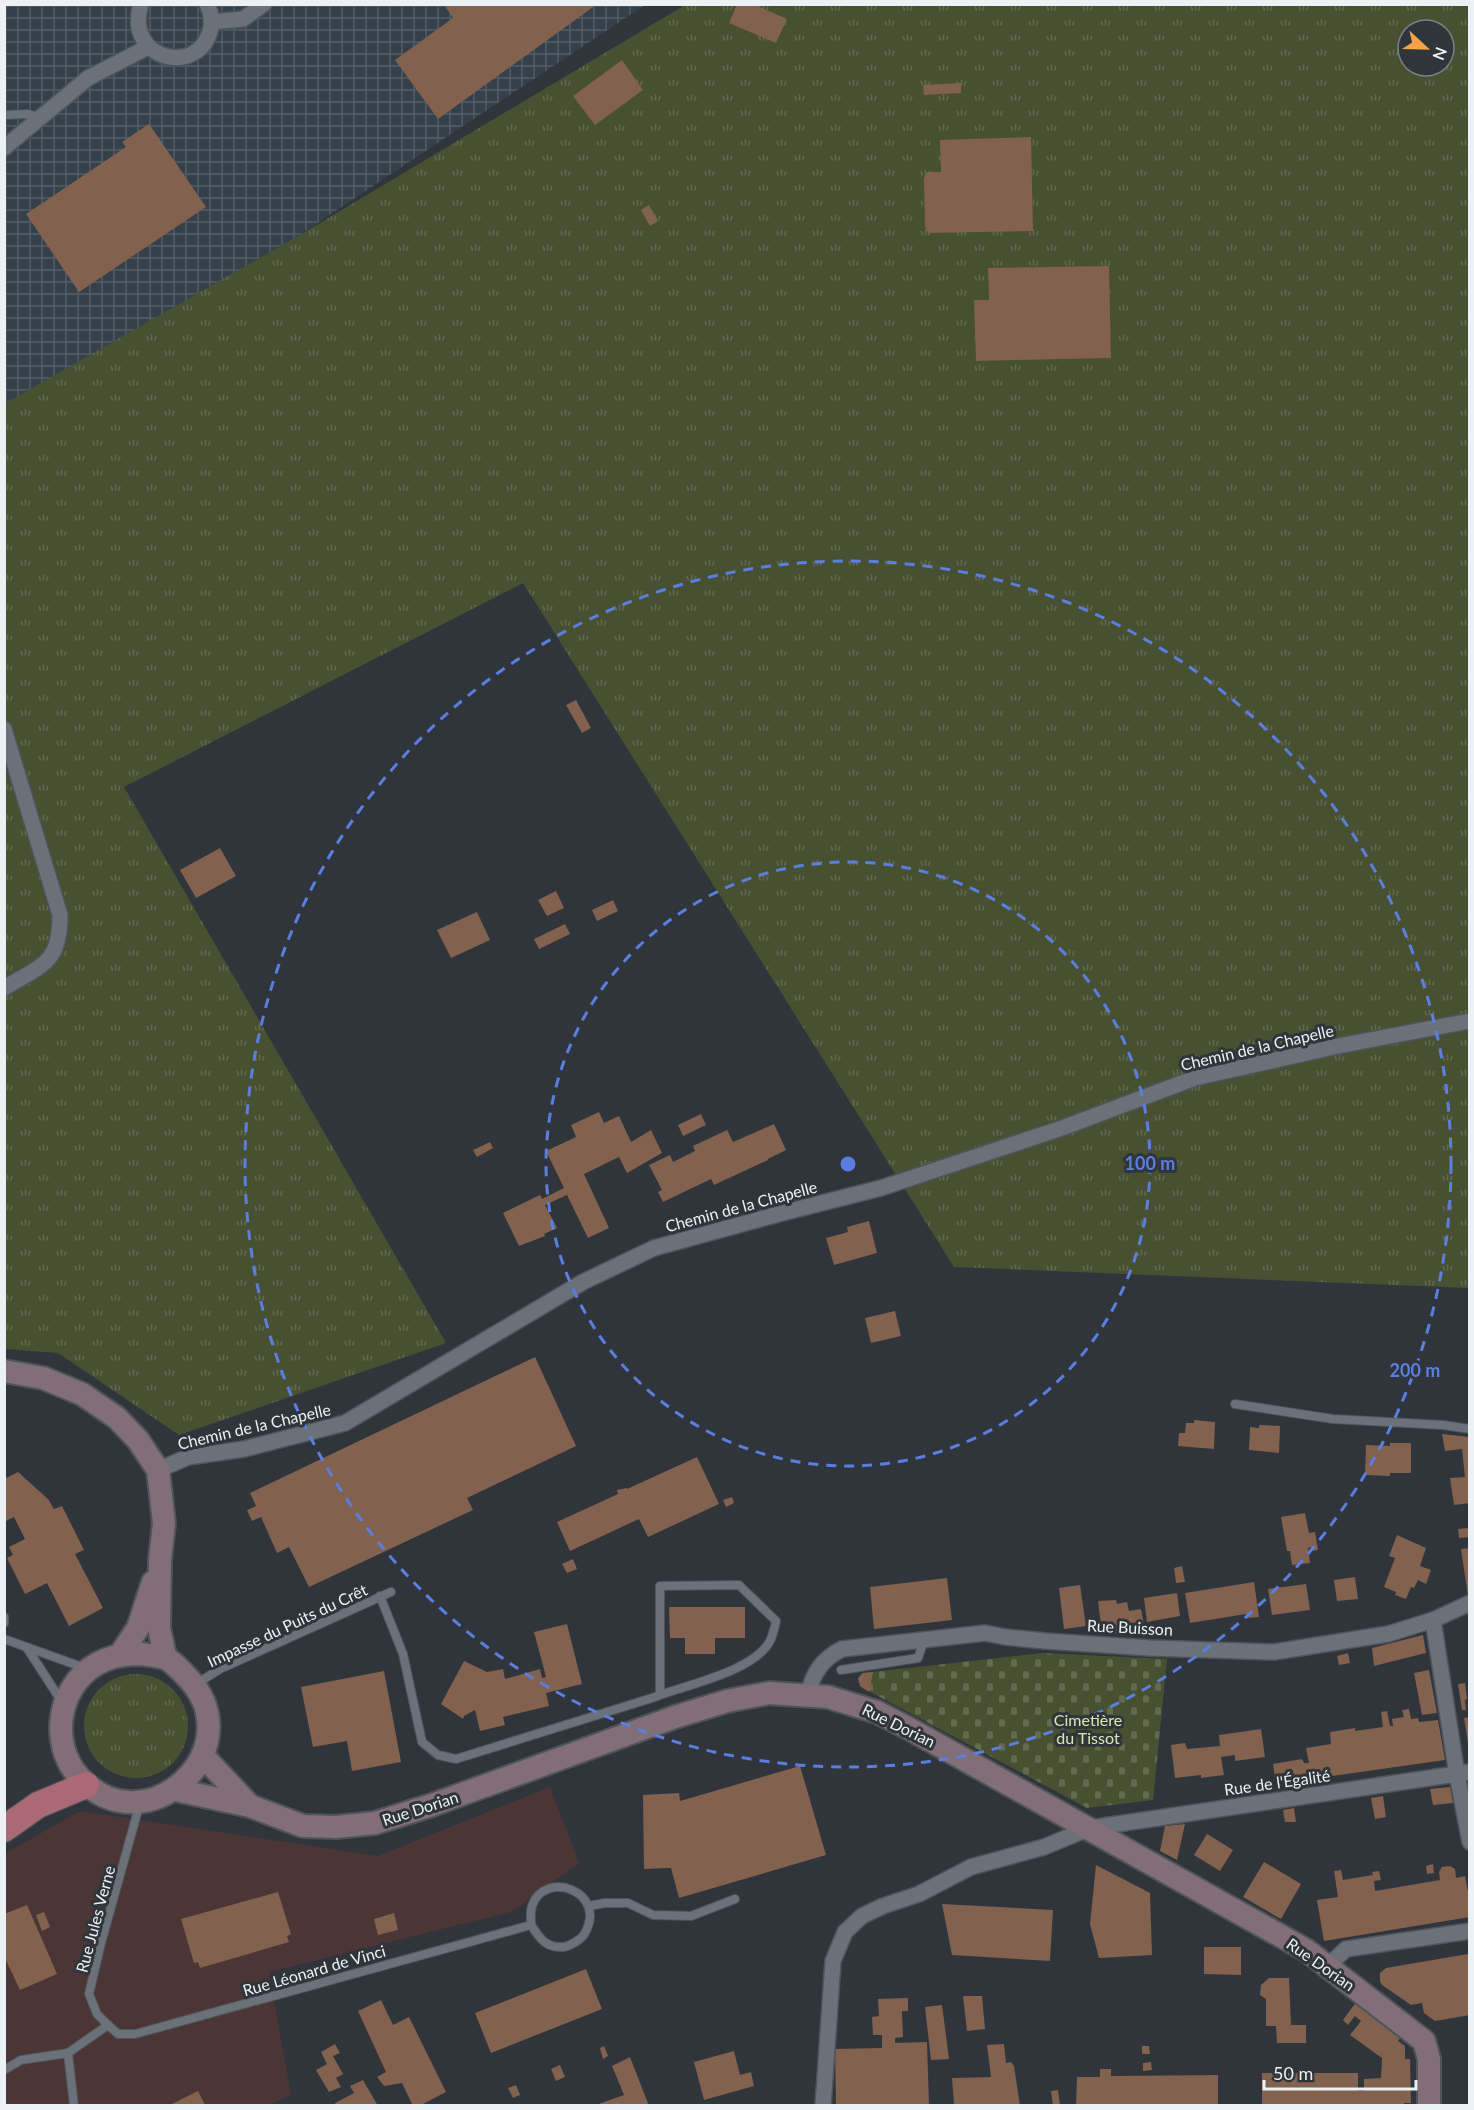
<svg xmlns="http://www.w3.org/2000/svg" width="1474" height="2110" font-family="Lato,sans-serif">
	<defs>
		<pattern id="industrial-grid" width="8" height="8" patternUnits="userSpaceOnUse" patternTransform="scale(1.5)"><rect width="8" height="8" fill="#35414a"/><path d="M0 4h8M4 0v8" fill="none" stroke="#525d65"/></pattern>
		<pattern id="grass-tufts" width="24" height="20" patternUnits="userSpaceOnUse" patternTransform="scale(1.5)"><rect width="24" height="20" fill="#475031"/><path d="M3 7l-1-3M5 7V3M7 7l1-3M15 17l-1-3M17 17v-4M19 17l1-3" fill="none" stroke="#626a4f"/></pattern>
		<pattern id="cemetery-stones" width="16" height="16" patternUnits="userSpaceOnUse" patternTransform="scale(1.5)"><rect width="16" height="16" fill="#475031"/><path d="M2 7V4a2 2 0 0 1 4 0v3zM10 15v-3a2 2 0 0 1 4 0v3z" fill="#626a4f"/></pattern>
	</defs>
	<rect width="100%" height="100%" fill="#2f353b"/>
	<polygon fill="#4b3635" points="550,1787 579,1863 511,1912 269,1972 291,2095 269,2105 5,2106 4,1854 80,1811 378,1856"/>
	<polygon fill="url(#industrial-grid)" points="5,5 645,5 298,236 5,404"/>
	<g fill="url(#grass-tufts)" fill-rule="evenodd">
		<path d="M685,5h784v1283l-515,-21 -431,-684 -399,204 322,556 -267,92 -121,-82 -53,-4 -1,-945 294,-168zM1408,30h36v36h-36z"/>
		<circle cx="136" cy="1726" r="52"/>
	</g>
	<polygon fill="url(#cemetery-stones)" points="1042,1653 1167,1659 1153,1800 1087,1808 861,1687 858,1681 861,1674 863,1673"/>
	<g fill="#82614f">
		<polygon points="737,4 753,4 787,19 776,43 729,23"/>
		<polygon points="444,5 596,5 438,119 395,60 453,18"/>
		<polygon points="622,60 643,90 595,125 573,96"/>
		<polygon points="961,83 961,93 924,95 923,85"/>
		<polygon points="149,124 206,207 79,292 26,214 126,147 122,142"/>
		<polygon points="1031,137 1033,231 928,233 925,227 924,178 927,172 941,172 940,140"/>
		<polygon points="649,205 658,221 650,226 641,210"/>
		<polygon points="1109,266 1111,358 976,361 974,300 989,300 988,268"/>
		<polygon points="576,700 591,728 582,733 566,705"/>
		<polygon points="220,848 236,876 196,898 180,870"/>
		<polygon points="556,891 564,908 547,916 538,900"/>
		<polygon points="613,900 618,911 597,921 592,910"/>
		<polygon points="477,912 490,940 451,958 437,930"/>
		<polygon points="565,924 570,934 539,949 534,939"/>
		<polygon points="599,1112 604,1123 619,1116 631,1142 651,1130 662,1153 627,1173 619,1157 584,1174 609,1228 588,1238 567,1195 545,1205 557,1228 544,1234 545,1236 519,1246 503,1213 540,1195 542,1199 564,1188 546,1151 576,1137 571,1125"/>
		<polygon points="701,1114 706,1125 683,1136 678,1125"/>
		<polygon points="774,1124 786,1150 768,1159 768,1160 714,1185 711,1179 663,1202 658,1192 662,1190 649,1165 670,1155 673,1162 695,1151 693,1146 727,1130 733,1142"/>
		<polygon points="490,1142 493,1148 477,1157 473,1150"/>
		<polygon points="869,1221 877,1253 834,1265 826,1238 848,1232 847,1227"/>
		<polygon points="895,1311 901,1336 871,1343 865,1318"/>
		<polygon points="535,1357 576,1446 467,1498 473,1510 309,1587 289,1547 277,1553 261,1517 252,1521 247,1510 256,1506 250,1493"/>
		<polygon points="1194,1420 1215,1422 1214,1449 1178,1446 1179,1433 1185,1433 1186,1423 1194,1423"/>
		<polygon points="1259,1425 1280,1426 1279,1453 1249,1450 1250,1427 1259,1428"/>
		<polygon points="1442,1434 1470,1437 1470,1503 1454,1505 1450,1478 1465,1477 1462,1449 1445,1451"/>
		<polygon points="1390,1443 1411,1443 1411,1473 1390,1473 1390,1476 1365,1475 1366,1445 1390,1446"/>
		<polygon points="697,1457 719,1504 648,1537 639,1519 570,1551 557,1522 618,1494 617,1490 627,1488 627,1489"/>
		<polygon points="18,1472 48,1499 54,1509 62,1506 84,1550 75,1554 103,1608 69,1626 47,1583 25,1594 7,1558 13,1555 9,1547 25,1539 14,1517 4,1522 4,1479"/>
		<polygon points="732,1497 734,1503 726,1507 723,1500"/>
		<polygon points="1305,1513 1309,1533 1315,1532 1318,1550 1312,1551 1311,1547 1308,1548 1310,1563 1292,1565 1290,1551 1287,1551 1281,1517"/>
		<polygon points="1469,1528 1470,1537 1459,1538 1458,1529"/>
		<polygon points="1397,1535 1426,1548 1420,1566 1431,1570 1426,1584 1418,1580 1414,1588 1411,1587 1406,1599 1395,1595 1396,1592 1384,1587 1395,1558 1389,1556"/>
		<polygon points="1470,1548 1470,1596 1468,1596 1461,1549"/>
		<polygon points="573,1559 577,1569 567,1573 562,1564"/>
		<polygon points="1182,1566 1185,1582 1176,1583 1174,1568"/>
		<polygon points="1355,1577 1358,1599 1337,1601 1334,1580"/>
		<polygon points="947,1578 952,1620 874,1629 870,1587"/>
		<polygon points="1254,1582 1259,1617 1247,1618 1246,1614 1190,1623 1185,1593"/>
		<polygon points="1306,1584 1310,1610 1272,1615 1268,1589"/>
		<polygon points="1080,1585 1086,1626 1064,1629 1059,1588"/>
		<polygon points="1177,1593 1180,1616 1147,1622 1144,1598"/>
		<polygon points="1116,1600 1117,1604 1127,1602 1129,1611 1141,1609 1146,1635 1102,1633 1098,1601"/>
		<polygon points="669,1607 745,1607 745,1638 715,1638 715,1654 685,1654 685,1638 670,1638"/>
		<polygon points="567,1624 582,1684 546,1693 549,1706 503,1717 505,1725 480,1731 475,1710 464,1716 463,1719 441,1704 464,1661 487,1672 503,1669 505,1679 540,1669 542,1678 546,1677 534,1632"/>
		<polygon points="1423,1635 1426,1653 1374,1666 1372,1648"/>
		<polygon points="1348,1653 1350,1663 1339,1665 1337,1656"/>
		<polygon points="1429,1670 1437,1713 1422,1715 1414,1673"/>
		<polygon points="384,1671 401,1762 352,1771 347,1741 313,1747 301,1687"/>
		<polygon points="873,1672 869,1692 860,1686 858,1678 863,1673"/>
		<polygon points="1465,1683 1467,1699 1465,1700 1466,1710 1462,1710 1458,1684"/>
		<polygon points="1409,1709 1411,1719 1418,1718 1419,1722 1438,1720 1445,1760 1276,1784 1273,1764 1302,1759 1304,1763 1309,1763 1306,1748 1331,1744 1330,1732 1355,1728 1355,1731 1383,1727 1381,1712 1387,1711 1390,1726 1393,1726 1392,1719 1404,1717 1402,1710"/>
		<polygon points="1470,1717 1470,1743 1468,1743 1464,1718"/>
		<polygon points="1261,1729 1265,1757 1235,1761 1235,1755 1221,1757 1224,1775 1201,1778 1201,1775 1175,1778 1171,1745 1185,1743 1187,1749 1220,1746 1219,1735"/>
		<polygon points="800,1766 826,1855 679,1898 671,1868 644,1869 643,1795 679,1793 680,1801"/>
		<polygon points="1450,1787 1453,1803 1433,1805 1430,1789"/>
		<polygon points="1383,1796 1386,1817 1375,1819 1371,1798"/>
		<polygon points="1294,1808 1296,1822 1285,1822 1283,1810"/>
		<polygon points="1185,1824 1177,1860 1160,1851 1165,1826"/>
		<polygon points="1207,1834 1233,1850 1220,1871 1194,1855"/>
		<polygon points="1264,1862 1301,1884 1281,1919 1243,1897"/>
		<polygon points="1433,1864 1434,1873 1427,1874 1426,1866"/>
		<polygon points="1096,1865 1150,1893 1152,1955 1099,1958 1090,1924"/>
		<polygon points="1450,1866 1455,1869 1456,1878 1465,1876 1470,1903 1470,1917 1324,1941 1317,1900 1338,1897 1334,1871 1341,1870 1343,1880 1373,1875 1372,1872 1379,1871 1381,1880 1374,1881 1375,1891 1440,1880 1439,1872 1442,1867"/>
		<polygon points="278,1892 291,1934 287,1936 289,1942 200,1968 198,1962 194,1963 181,1919"/>
		<polygon points="942,1904 1053,1910 1050,1961 952,1955"/>
		<polygon points="27,1905 57,1974 20,1990 4,1956 4,1914"/>
		<polygon points="44,1912 50,1927 42,1931 36,1915"/>
		<polygon points="394,1913 398,1930 378,1935 374,1919"/>
		<polygon points="1204,1947 1241,1947 1241,1975 1204,1974"/>
		<polygon points="1468,1954 1470,2015 1435,2021 1424,2013 1422,2003 1411,2005 1382,1985 1380,1981 1380,1973 1386,1968"/>
		<polygon points="586,1969 602,2009 491,2053 475,2013"/>
		<polygon points="1269,1978 1289,1978 1291,2025 1306,2025 1306,2043 1277,2043 1276,2026 1266,2026 1266,1999 1260,1995 1261,1985"/>
		<polygon points="963,1996 982,1996 985,2029 967,2031"/>
		<polygon points="908,1998 908,2011 902,2011 903,2037 895,2038 895,2043 927,2042 929,2106 836,2106 835,2049 882,2048 882,2035 873,2035 872,2017 879,2016 878,1999"/>
		<polygon points="381,2000 393,2025 409,2017 446,2092 419,2106 413,2106 402,2083 384,2086 377,2077 386,2072 358,2011"/>
		<polygon points="1357,2001 1401,2037 1398,2041 1405,2046 1405,2059 1410,2059 1411,2103 1404,2103 1405,2106 1262,2106 1262,2073 1358,2073 1358,2091 1364,2091 1364,2079 1381,2078 1382,2058 1350,2035 1361,2021 1355,2016 1348,2025 1343,2020"/>
		<polygon points="942,2005 949,2059 931,2060 925,2007"/>
		<polygon points="335,2044 340,2053 333,2056 343,2074 336,2078 341,2087 329,2092 316,2070 327,2064 321,2052"/>
		<polygon points="1004,2044 1006,2063 1011,2062 1014,2066 1020,2106 954,2105 952,2078 991,2077 987,2045"/>
		<polygon points="604,2046 608,2056 603,2059 600,2048"/>
		<polygon points="1142,2046 1149,2046 1150,2054 1142,2054"/>
		<polygon points="734,2051 740,2075 751,2072 754,2086 704,2100 694,2062"/>
		<polygon points="630,2057 649,2106 593,2106 624,2095 612,2066"/>
		<polygon points="1151,2062 1152,2070 1143,2071 1143,2063"/>
		<polygon points="560,2065 565,2077 556,2081 551,2069"/>
		<polygon points="1100,2069 1111,2069 1111,2076 1218,2075 1218,2106 1076,2106 1077,2077 1100,2077"/>
		<polygon points="363,2080 378,2106 336,2106 335,2103 354,2093 350,2086"/>
		<polygon points="516,2085 520,2095 513,2098 508,2088"/>
		<polygon points="1058,2090 1060,2106 1053,2106 1051,2091"/>
		<polygon points="198,2091 205,2105 203,2106 168,2106"/>
	</g>
	<g fill="none" stroke-linecap="round" stroke-linejoin="round">
		<g stroke="#4e5459" stroke-width="10">
			<g id="service">
				<polyline points="4,115 27,114 40,117"/>
				<polyline points="1235,1404 1333,1419 1443,1425 1470,1429"/>
				<path d="M380,1596l23,58 19,88 16,13 18,4 196,-61 8,-3c31,-11 97,-25 111,-56 2,-6 4,-12 5,-18l-37,-36 -79,1v109"/>
				<polyline points="4,1617 4,1623"/>
				<polyline points="4,1639 85,1668"/>
				<polyline points="27,1648 62,1702"/>
				<polyline points="841,1670 918,1658 924,1640"/>
				<polyline points="196,1684 220,1669 391,1592"/>
				<polyline points="589,1906 605,1903 628,1903 653,1915 691,1916 735,1899"/>
				<path d="M108,2025l10,9h17l396,-109c8,12 14,23 31,22 7,0 20,-8 23,-14 23,-42 -41,-64 -53,-27 -2,6 -1,13 -1,19"/>
				<polyline points="68,2053 74,2106"/>
				<polyline points="4,2070 21,2060 68,2053 108,2025 97,2014 89,1994 100,1947 140,1803"/>
			</g>
		</g>
		<g stroke="#4e5459" stroke-width="18">
			<g id="minor">
				<path d="M141,4c-18,56 60,75 70,23 1,-8 0,-15 -4,-23"/>
				<polyline points="212,22 243,19 264,4"/>
				<polyline points="4,148 88,78 148,47"/>
				<path d="M4,729l56,186c0,49 -18,50 -56,73"/>
				<polyline points="158,1470 188,1457 244,1449 345,1423 583,1282 654,1248 786,1212 881,1188 1062,1128 1195,1078 1338,1046 1470,1021"/>
				<polyline points="1433,1620 1457,1775 1470,1842"/>
				<path d="M808,1694c5,-21 14,-35 34,-45l143,-16 20,4 40,4 105,7 124,4 114,-18 45,-14 37,-17"/>
				<polyline points="1329,1965 1346,1949 1470,1931"/>
				<polyline points="823,2106 833,1961 845,1932 862,1916 883,1906 919,1894 971,1867 1044,1847 1090,1828 1470,1772"/>
			</g>
		</g>
		<g stroke="#4e5459" stroke-width="26">
			<g id="secondary">
				<polyline points="4,1371 43,1378 82,1394 117,1418 138,1440 158,1470 164,1523 160,1560 159,1628 165,1656"/>
				<path d="M141,1654c27,3 27,3 46,23 68,71 -41,172 -107,101 -33,-35 -22,-99 25,-118 12,-5 23,-6 36,-6z"/>
				<polyline points="120,1655 138,1628 153,1582"/>
				<polyline points="203,1756 250,1806"/>
				<polyline points="176,1790 250,1806 303,1826 336,1827 375,1823 429,1806 675,1717 727,1701 769,1693 828,1697 877,1712 908,1728 1306,1950 1424,2041 1429,2059 1429,2106"/>
			</g>
		</g>
		<g stroke="#4e5459" stroke-width="28">
			<polyline id="trunk" points="4,1829 38,1805 86,1785"/>
		</g>
		<use href="#service" stroke="#6a7178" stroke-width="8"/>
		<use href="#minor" stroke="#6a7178" stroke-width="15"/>
		<use href="#secondary" stroke="#826e76" stroke-width="22"/>
		<use href="#trunk" stroke="#aa6974" stroke-width="26"/>
	</g>
	<g fill="none" stroke="#5b7fe1" stroke-width="3" stroke-dasharray="10 8">
		<circle cx="848" cy="1164" r="302"/>
		<circle cx="848" cy="1164" r="603"/>
	</g>
	<g text-anchor="middle" dominant-baseline="central" stroke-width="6" stroke-linejoin="round" paint-order="stroke">
		<g font-size="16" fill="#ecf1f5" stroke="#2f353b">
			<text transform="translate(1257 1047) rotate(-13)">Chemin de la Chapelle</text>
			<text transform="translate(741 1206) rotate(-15)">Chemin de la Chapelle</text>
			<text transform="translate(254 1426) rotate(-13)">Chemin de la Chapelle</text>
			<text transform="translate(287 1625) rotate(-25)">Impasse du Puits du Crêt</text>
			<text transform="translate(1130 1627) rotate(3)">Rue Buisson</text>
			<text transform="translate(899 1725) rotate(26)">Rue Dorian</text>
			<text transform="translate(1277 1782) rotate(-8)">Rue de l'Égalité</text>
			<text transform="translate(420 1808) rotate(-18)">Rue Dorian</text>
			<text transform="translate(95 1919) rotate(-75)">Rue Jules Verne</text>
			<text transform="translate(1321 1964) rotate(35)">Rue Dorian</text>
			<text transform="translate(314 1970) rotate(-16)">Rue Léonard de Vinci</text>
		</g>
		<g font-size="16" fill="#d8e9ac" stroke="#2f353b">
			<text x="1088" y="1719">Cimetière<tspan x="1088" dy="18">du Tissot</tspan></text>
		</g>
	</g>
	<circle cx="848" cy="1164" r="9" fill="#5b7fe1" stroke="#2f353b" stroke-width="3"/>
	<g font-size="18" text-anchor="middle" font-weight="bold" fill="#5b7fe1" stroke="#2f353b" stroke-width="6" stroke-linejoin="round" paint-order="stroke">
		<text x="1150" y="1170">100 m</text>
		<text x="1415" y="1377">200 m</text>
	</g>
	<rect width="1474" height="2110" fill="none" stroke="#ecf1f5" stroke-width="12"/>
	<g transform="translate(1426 48) rotate(112)"><circle r="28" fill="#2f353b" stroke="#7b8085" stroke-width="1.5"/>
	<path d="M0-4.5L10 22L0 15L-10 22Z" fill="#f6a248"/>
	<text y="-9" font-size="16" font-weight="bold" text-anchor="middle" fill="#ecf1f5">N</text>
	</g>
	<path d="M1264 2080v9h152v-9" fill="none" stroke="#ecf1f5" stroke-width="3"/>
	<text x="1273" y="2080" font-size="18" fill="#ecf1f5" stroke="#2f353b" stroke-width="4.5" paint-order="stroke">50 m</text>
</svg>
